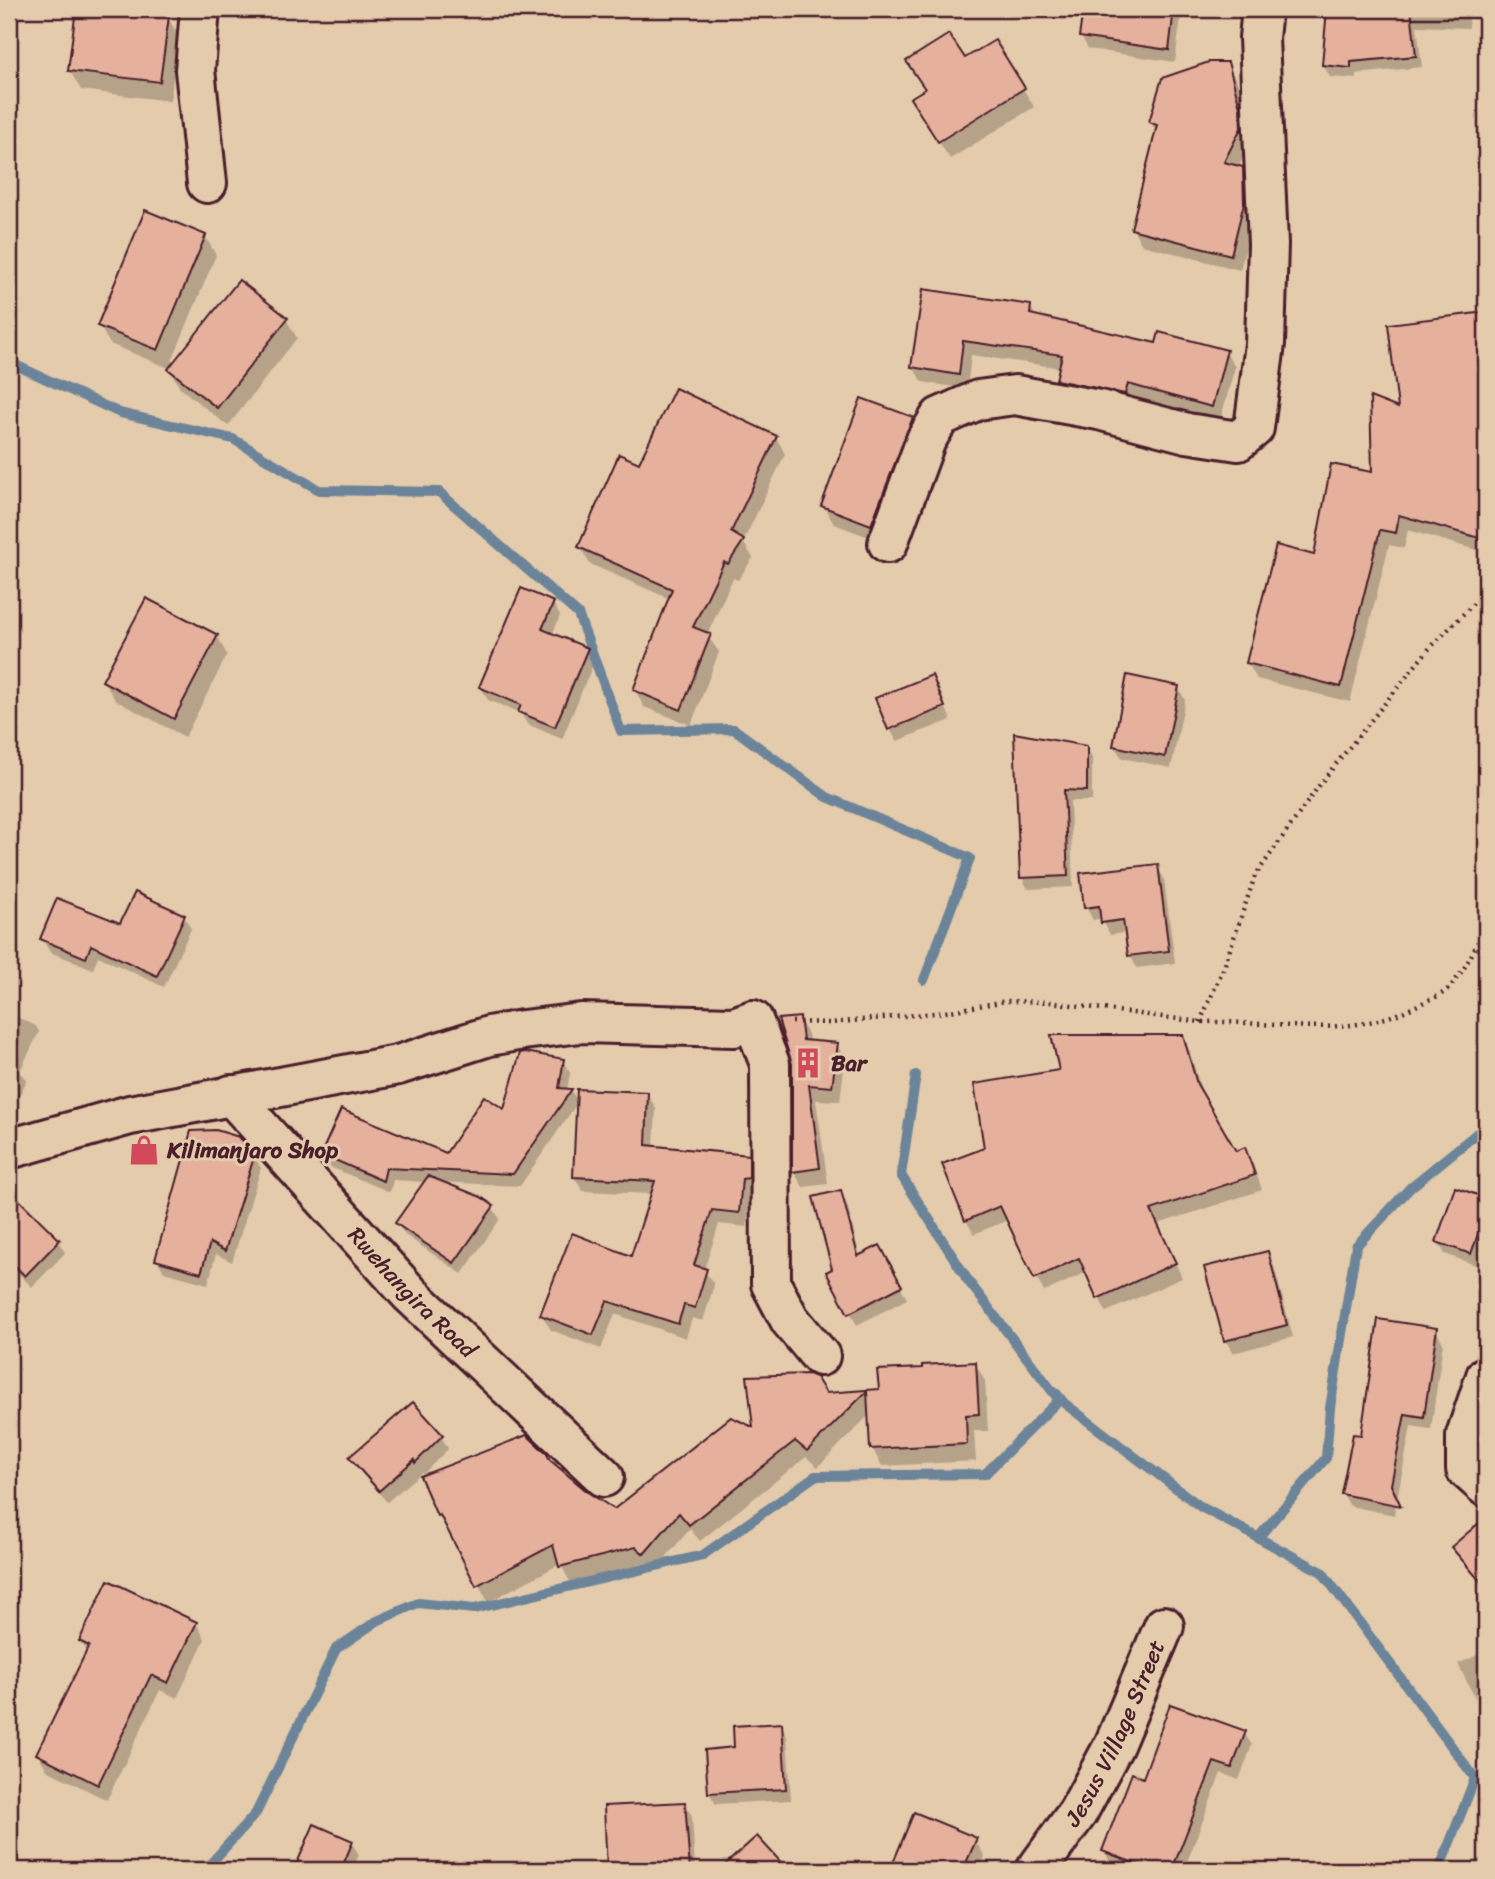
<svg xmlns="http://www.w3.org/2000/svg" width="1495" height="1879" font-family="Sriracha,sans-serif">
	<rect width="100%" height="100%" fill="#e3cbac"/>
	<filter id="ink" filterUnits="userSpaceOnUse"><feTurbulence type="fractalNoise" baseFrequency=".0143" numOctaves="2"/><feDisplacementMap in="SourceGraphic" scale="14" xChannelSelector="R" yChannelSelector="G"/><feConvolveMatrix kernelMatrix="1 2 1 2 8 2 1 2 1" color-interpolation-filters="sRGB"/></filter>
	<g filter="url(#ink)">
		<g fill="#0003">
			<polygon points="78,9 96,9 168,18 179,36 170,101 81,90 70,71"/>
			<polygon points="1085,9 1182,9 1175,62 1088,49 1081,36"/>
			<polygon points="1329,9 1469,9 1469,28 1417,26 1422,67 1357,74 1357,79 1330,77 1323,65"/>
			<polygon points="964,61 1023,89 1034,107 950,159 923,117"/>
			<polygon points="1227,64 1237,81 1249,125 1249,145 1238,168 1242,168 1251,185 1253,220 1240,270 1142,245 1133,229 1157,133 1151,122"/>
			<polygon points="205,236 216,255 169,368 110,344 99,325"/>
			<polygon points="1030,306 1036,317 1157,345 1226,352 1235,367 1220,421 1136,398 1134,409 1066,395 1058,380 1061,368 971,355 967,389 922,382 913,367"/>
			<polygon points="1486,314 1486,553 1408,530 1404,548 1389,545 1350,702 1257,679 1248,663 1315,557 1374,474 1400,410 1390,325"/>
			<polygon points="286,319 297,338 228,426 180,388 170,369"/>
			<polygon points="912,418 923,437 882,542 834,524 823,505"/>
			<polygon points="776,437 785,454 743,542 753,558 738,580 733,578 707,635 719,652 691,725 644,707 635,690 670,599 590,564 580,547 640,465"/>
			<polygon points="553,603 560,616 552,635 587,650 594,662 562,739 527,724 521,713 488,700 481,687"/>
			<polygon points="217,636 227,655 185,737 115,700 104,681"/>
			<polygon points="932,677 951,720 897,741 890,729"/>
			<polygon points="1178,687 1185,700 1171,768 1122,758 1114,746"/>
			<polygon points="1016,735 1086,747 1092,758 1092,801 1070,801 1073,887 1028,889 1022,878"/>
			<polygon points="1157,866 1164,879 1175,963 1137,968 1130,955 1127,932 1110,935 1102,918 1093,920 1086,907"/>
			<polygon points="184,916 191,929 164,987 98,956 93,969 50,952 42,939"/>
			<polygon points="9,1013 36,1026 39,1032 19,1073 23,1075 27,1080 13,1108 9,1106"/>
			<polygon points="799,1019 808,1034 809,1042 837,1045 845,1060 840,1101 816,1100 828,1184 803,1187 794,1172 794,1064"/>
			<polygon points="1182,1037 1190,1052 1204,1100 1235,1153 1245,1149 1253,1164 1262,1190 1158,1224 1182,1278 1106,1312 1087,1272 1044,1292 1008,1220 974,1234 966,1220 986,1149 1061,1072"/>
			<polygon points="563,1061 570,1073 567,1090 571,1091 578,1102 520,1186 441,1182 492,1207 500,1219 462,1274 405,1235 397,1223 426,1182 393,1180 390,1192 330,1167 323,1154 446,1155 505,1112"/>
			<polygon points="647,1094 656,1108 654,1147 747,1156 756,1171 756,1192 750,1193 747,1227 719,1224 704,1270 714,1285 703,1321 692,1318 686,1338 615,1314 601,1349 551,1330 542,1315 632,1259 653,1194 583,1191 574,1177"/>
			<polygon points="253,1155 261,1168 232,1262 216,1254 208,1284 164,1272 157,1259"/>
			<polygon points="1456,1190 1486,1200 1486,1242 1478,1266 1445,1254 1438,1242"/>
			<polygon points="840,1192 847,1204 860,1257 886,1259 907,1299 857,1325 829,1273 834,1270"/>
			<polygon points="15,1199 58,1241 65,1253 32,1287 9,1264 9,1205"/>
			<polygon points="1267,1253 1274,1266 1293,1337 1233,1353 1226,1341"/>
			<polygon points="1436,1330 1443,1343 1431,1429 1411,1426 1394,1515 1350,1506 1343,1494 1363,1437"/>
			<polygon points="975,1364 985,1381 988,1431 974,1431 976,1461 882,1466 872,1448 870,1414 818,1467 806,1457 700,1541 690,1529 655,1570 647,1563 571,1583 560,1564 488,1602 451,1531 448,1532 438,1515 550,1463 588,1494 614,1511 755,1430 825,1395 880,1391"/>
			<polygon points="441,1436 448,1449 423,1474 422,1472 387,1502 359,1470 352,1458"/>
			<polygon points="1486,1519 1486,1590 1460,1558 1453,1547"/>
			<polygon points="196,1623 205,1639 177,1698 160,1690 107,1800 47,1770 38,1754 87,1652 81,1641"/>
			<polygon points="1486,1651 1486,1706 1480,1708 1458,1664"/>
			<polygon points="781,1725 787,1736 791,1800 716,1804 709,1793 736,1749"/>
			<polygon points="1244,1733 1252,1745 1239,1780 1221,1773 1184,1870 1130,1870 1111,1863 1104,1851 1144,1780"/>
			<polygon points="684,1804 692,1816 695,1870 609,1870 605,1808"/>
			<polygon points="915,1814 975,1840 985,1857 979,1870 892,1870"/>
			<polygon points="315,1827 352,1843 359,1855 352,1870 296,1870"/>
		</g>
		<g fill="none" stroke-linecap="round" stroke-linejoin="round">
			<g stroke="#6c8499" stroke-width="10">
				<polyline points="9,362 120,413 233,439 319,490 439,492 578,614 621,731 734,729 827,797 970,858 924,980"/>
				<polyline points="916,1075 901,1175 969,1282"/>
				<polyline points="1057,1394 1064,1403 1201,1507 1322,1572 1475,1778 1439,1870"/>
				<polyline points="1258,1538 1326,1458 1330,1408 1356,1246 1411,1187 1486,1126"/>
				<polyline points="205,1870 256,1813 336,1649 377,1621 418,1603 474,1609 703,1555 815,1476 985,1474 1059,1400 966,1278"/>
			</g>
		</g>
		<g fill="#e5b19d" stroke="#4a1f2b" stroke-width="2">
			<polygon points="76,9 110,9 169,16 160,82 68,71"/>
			<polygon points="1083,9 1174,9 1169,50 1079,37"/>
			<polygon points="1327,9 1411,9 1416,56 1351,62 1351,68 1322,65"/>
			<polygon points="949,34 965,58 995,40 1025,88 938,142 910,98 925,89 906,61"/>
			<polygon points="1209,62 1228,62 1240,107 1241,128 1224,162 1243,167 1244,203 1231,255 1131,229 1157,125 1149,122 1162,78"/>
			<polygon points="145,210 206,235 158,350 97,326"/>
			<polygon points="239,280 288,318 217,408 168,369"/>
			<polygon points="923,289 1031,305 1030,314 1156,343 1159,332 1227,350 1212,407 1128,384 1125,394 1056,380 1062,355 963,341 959,375 911,367"/>
			<polygon points="1486,312 1486,540 1399,515 1396,533 1380,530 1341,687 1246,663 1276,545 1314,555 1331,464 1372,472 1370,397 1398,408 1388,324"/>
			<polygon points="675,388 777,436 731,532 744,540 728,564 724,562 693,627 711,634 681,710 633,690 672,589 578,547 619,454 639,463"/>
			<polygon points="861,398 913,417 871,525 821,506"/>
			<polygon points="521,588 554,602 542,629 588,648 555,727 518,712 521,705 479,687"/>
			<polygon points="146,598 218,635 174,719 102,681"/>
			<polygon points="932,675 945,707 888,730 875,698"/>
			<polygon points="1127,675 1179,686 1165,757 1113,746"/>
			<polygon points="1014,733 1087,746 1087,791 1064,790 1068,876 1020,878"/>
			<polygon points="1158,864 1169,951 1128,956 1123,920 1101,923 1099,906 1084,908 1080,873"/>
			<polygon points="135,892 185,915 157,976 91,945 86,958 40,939 57,898 120,923"/>
			<polygon points="800,1017 803,1040 838,1043 832,1087 809,1085 820,1168 792,1172 792,1064 778,1019"/>
			<polygon points="1051,1035 1183,1035 1197,1084 1236,1151 1245,1147 1255,1175 1151,1210 1176,1263 1097,1299 1079,1258 1034,1279 1000,1206 965,1221 942,1164 984,1148 974,1084 1059,1070"/>
			<polygon points="525,1052 564,1059 559,1088 572,1089 513,1174 386,1168 383,1181 321,1154 341,1109 446,1153 484,1096 504,1109 520,1053"/>
			<polygon points="577,1089 648,1092 646,1145 749,1155 749,1178 742,1179 739,1213 712,1210 694,1265 707,1269 695,1308 684,1305 678,1324 607,1301 593,1335 540,1315 572,1233 631,1256 655,1181 573,1177"/>
			<polygon points="216,1130 239,1137 255,1154 225,1251 210,1243 201,1273 155,1260 191,1131"/>
			<polygon points="428,1176 481,1197 494,1206 454,1263 395,1223"/>
			<polygon points="1455,1187 1486,1198 1486,1211 1471,1254 1436,1242"/>
			<polygon points="9,1190 60,1240 25,1276 9,1260"/>
			<polygon points="841,1190 858,1256 880,1245 902,1286 848,1314 826,1272 832,1269 813,1197"/>
			<polygon points="1268,1251 1287,1325 1224,1341 1204,1267"/>
			<polygon points="1378,1319 1437,1328 1424,1417 1405,1414 1391,1485 1401,1506 1341,1494 1353,1434 1361,1435"/>
			<polygon points="976,1362 979,1414 966,1415 967,1444 870,1449 867,1391 807,1451 795,1441 689,1525 679,1513 644,1554 636,1547 559,1567 553,1545 476,1586 440,1515 437,1516 420,1476 527,1435 547,1454 550,1460 589,1493 614,1509 731,1417 753,1427 747,1376 808,1374 816,1377 826,1393 879,1389 877,1370 922,1368 922,1365"/>
			<polygon points="413,1402 443,1435 415,1463 414,1460 379,1491 349,1457"/>
			<polygon points="1486,1517 1486,1588 1451,1547"/>
			<polygon points="108,1580 197,1622 168,1683 151,1675 98,1785 36,1754 89,1646 79,1641"/>
			<polygon points="1170,1704 1246,1731 1232,1768 1214,1762 1172,1870 1153,1870 1102,1851 1132,1773 1143,1778"/>
			<polygon points="782,1723 786,1789 708,1793 705,1750 734,1747 733,1726"/>
			<polygon points="685,1802 690,1870 607,1870 604,1806"/>
			<polygon points="914,1812 977,1838 963,1870 890,1870"/>
			<polygon points="314,1824 353,1841 341,1870 294,1870"/>
			<polygon points="757,1836 788,1870 719,1870"/>
		</g>
		<g fill="none" stroke-linecap="round" stroke-linejoin="round">
			<g stroke="#4a1f2b" stroke-width="44">
				<g id="minor">
					<polyline points="200,9 195,70 207,183"/>
					<polyline points="888,543 926,440 940,417 978,400 1015,395 1099,410 1187,433 1238,441 1254,428 1265,344 1268,244 1259,38 1262,9"/>
					<path id="s1" d="M231,1095l179,199 194,183"/>
					<polyline points="9,1149 130,1115 398,1065 489,1036 523,1030 581,1023 734,1027 753,1020 770,1064 771,1284 790,1320 820,1356"/>
					<polyline points="1486,1376 1466,1435 1466,1469 1486,1487"/>
					<path id="s2" d="M1036,1870l42,-58 36,-67 50,-119"/>
				</g>
			</g>
			<g stroke="#4a1f2b" stroke-width="4.5" stroke-dasharray="2 5" stroke-linecap="butt">
				<path d="M792,1022l39,1 114,-11 61,-11 44,1 150,20c79,-2 146,21 222,-19 8,-4 21,-8 27,-15 17,-19 28,-42 37,-65"/>
				<polyline points="1200,1022 1224,967 1255,876 1323,780 1428,650 1486,591"/>
			</g>
			<use href="#minor" stroke="#e3cbac" stroke-width="38"/>
		</g>
	</g>
	<defs>
		<g id="building-bare" transform="scale(2.415)"><path d="M-4-6H4V6H1V3H-1V6H-4ZM-2.5-4.3h1.7v1.8h-1.7ZM.8-4.3h1.7v1.8H.8ZM-2.5-1h1.7V.8h-1.7ZM.8-1h1.7V.8H.8Z" fill="#d1495b" stroke="#e3cbac" stroke-width="2.5" paint-order="stroke"/></g>
		<g id="shop-bare" transform="scale(2.415)"><path d="M-5-2.5h2.3a2.7 3.5 0 0 1 5.4 0H5L5.5 6h-11ZM-1.5-2.5h3a1.5 2.3 0 0 0-3 0Z" fill="#d1495b" stroke="#e3cbac" stroke-width="2.5" paint-order="stroke"/></g>
	</defs>
	<g fill-rule="evenodd">
		<use href="#building-bare" x="808" y="1063"/>
		<use href="#shop-bare" x="144" y="1150"/>
	</g>
	<g text-anchor="middle" dominant-baseline="central" stroke-width="6" stroke-linejoin="round" paint-order="stroke">
		<g font-size="23" font-weight="bold" fill="#4a1f2b" stroke="#e3cbac" text-anchor="start">
			<text x="831" y="1063">Bar</text>
			<text x="167" y="1150">Kilimanjaro Shop</text>
		</g>
		<g font-size="23" fill="#4a1f2b" stroke="#e3cbac">
			<text stroke="none"><textPath href="#s1" startOffset="268">Rwehangira Road</textPath></text>
			<text stroke="none"><textPath href="#s2" startOffset="159">Jesus Village Street</textPath></text>
		</g>
	</g>
	<rect width="1495" height="1879" fill="none" stroke="#e3cbac" stroke-width="35"/>
	<rect x="18" y="18" width="1460" height="1844" fill="none" stroke="#4a1f2b" stroke-width="2.5" filter="url(#ink)"/>
</svg>
